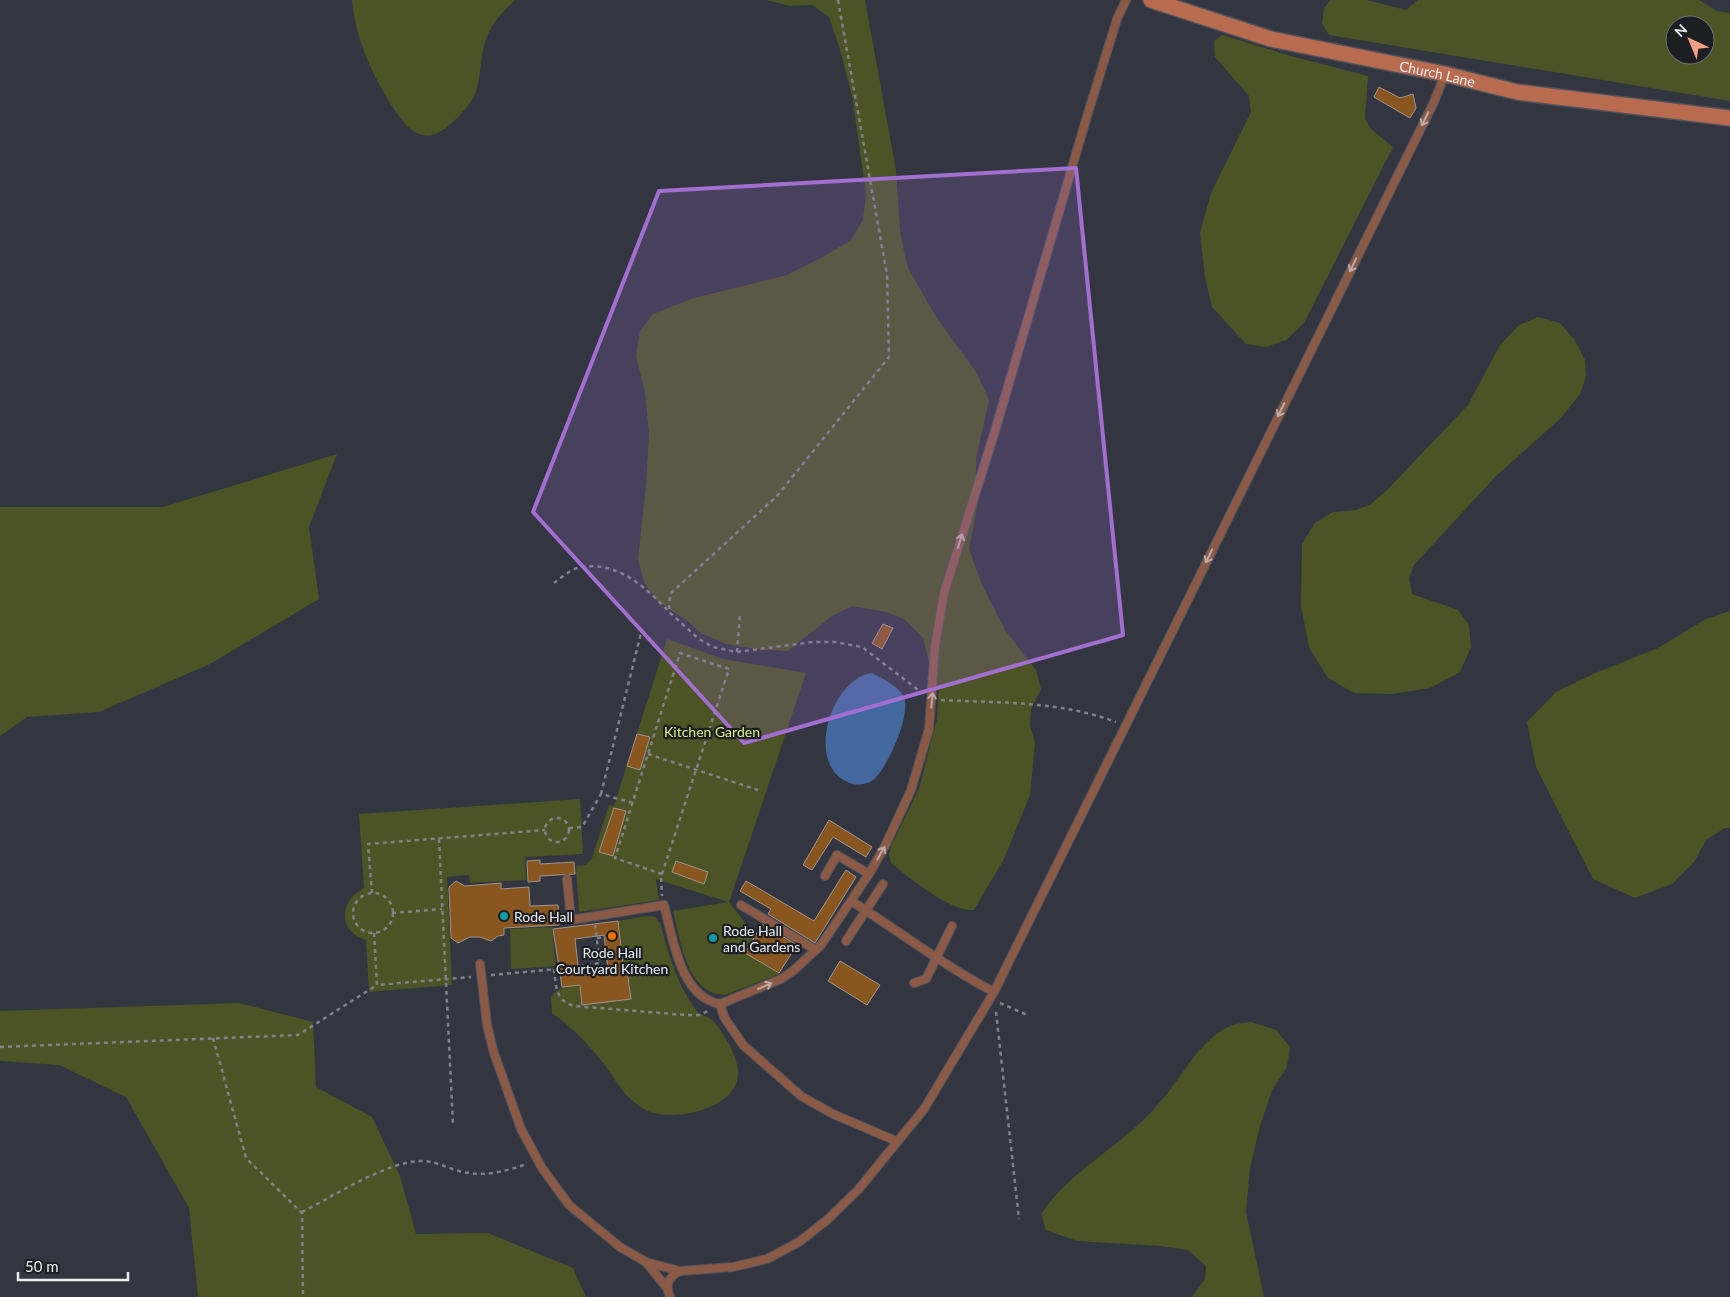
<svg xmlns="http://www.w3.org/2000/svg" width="1730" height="1297" font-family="Lato,sans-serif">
	<rect width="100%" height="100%" fill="#333640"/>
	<g fill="#4c5324" fill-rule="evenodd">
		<path d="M352,0h163c-10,10 -20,19 -26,32 -9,17 -7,38 -12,56 -2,9 -11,21 -18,28 -26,28 -44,26 -65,-7 -21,-32 -39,-71 -42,-109z"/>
		<path d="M767,0h98l31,170 4,61 7,35 29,51 40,55 13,28 -13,59v21l3,17 -10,52 13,36 23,45 31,40 5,19 -10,20 -1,16 5,18 -5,52 -26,64 -30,51c-24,2 -64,-32 -83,-47l-2,-9 3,-10 27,-55 18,-70 2,-31 -9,-22 -7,-28 -19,-19 -18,-7 -34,-6 -20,10 -44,35 -32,-2 -30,-5 -25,-11 -15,-13 -29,-19 -13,-19 -6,-23 8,-74 3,-51 -4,-42 -9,-36 4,-25 13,-17 41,-16 93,-23 38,-19 26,-16 12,-20 3,-26 -14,-98 -13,-50 -10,-29 -17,-12 -22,1z"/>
		<path d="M1330,0h37l39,10 12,-10h281l18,11 13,2v88l-401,-66 -7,-11 2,-15zM1675,25h30v30h-30z"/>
		<polygon points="1222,35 1291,56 1368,76 1365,119 1371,129 1393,147 1304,323 1286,340 1266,347 1246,344 1212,307 1205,277 1200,233 1211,193 1251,112 1249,96 1215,57 1214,41"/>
		<polygon points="1538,317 1560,323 1574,339 1585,360 1586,377 1580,394 1562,417 1496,476 1414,565 1409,578 1412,594 1458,610 1469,625 1471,647 1460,672 1430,688 1392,694 1354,693 1328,678 1309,648 1301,605 1302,544 1315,523 1333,512 1356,510 1371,504 1388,489 1468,405 1500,345 1519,325"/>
		<polygon points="337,454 309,527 319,599 210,664 99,712 27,717 0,736 0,507 163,507"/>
		<polygon points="1730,611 1730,828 1725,828 1706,840 1694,862 1672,884 1635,898 1593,879 1536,767 1527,722 1556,692 1593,674 1658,648 1706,619"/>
		<path d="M667,639l56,20 83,14 -77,229 26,33 -10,18 35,21 -55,21c-38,0 -45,-56 -52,-84l55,-9 -72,-23 3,21 -80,12 -3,-46 10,-1 6,-7 17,-53 5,1z"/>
		<path d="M580,799l3,55 -58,3 1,23 -56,3 -1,-8 -22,2 5,108 -83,7 -3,-52c-29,-9 -27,-39 -2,-52l-5,-74z"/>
		<path d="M647,916l8,1 5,6c10,35 15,56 36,87 4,5 11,6 16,10 11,11 24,34 26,50 3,37 -57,50 -84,43 -6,-1 -15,-7 -20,-11 -12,-9 -21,-26 -30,-38 -15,-19 -32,-37 -52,-51l-1,-16c7,-11 17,-11 29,-12l2,20 49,-6 -4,-34h-4l-5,-44z"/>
		<polygon points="552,927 556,966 511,969 510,929"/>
		<polygon points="239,1003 313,1022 316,1087 372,1117 400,1176 416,1234 488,1233 573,1268 586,1297 198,1297 189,1208 126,1097 59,1065 0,1061 0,1011"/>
		<path d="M1251,1022l25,8 14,17 -3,20 -15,23 -12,36 -10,42 -4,44 18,85h-72l13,-18 1,-13 -18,-16 -28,-4 -83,-5 -31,-11 -5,-16c31,-46 84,-69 119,-112 19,-21 31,-47 53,-65 13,-11 22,-14 38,-15z"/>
	</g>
	<path fill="#43689e" d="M872,673c11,6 24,12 31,22 10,16 -14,68 -26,81 -5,7 -15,10 -24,8 -51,-14 -23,-106 19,-111z"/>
	<g fill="#8a5620" stroke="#9f958d" fill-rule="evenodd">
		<polygon points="1379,87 1400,98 1413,94 1416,108 1410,118 1374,97"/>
		<polygon points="883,624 893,628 882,649 872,643"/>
		<polygon points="637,734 650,737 640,770 627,766"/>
		<polygon points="614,808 626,811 613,856 599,852"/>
		<polygon points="829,820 872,847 866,857 833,837 812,870 803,865"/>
		<polygon points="540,860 540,864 574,862 575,874 540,876 540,881 528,882 527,861"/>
		<polygon points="676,861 708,872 704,884 672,872"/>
		<polygon points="846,870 856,877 815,943 768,914 771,909 740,891 746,881 814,921"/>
		<polygon points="456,881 465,886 501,883 501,889 529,887 530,906 558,905 559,925 504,928 504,935 498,936 491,941 480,937 470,937 458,943 451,938 449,887"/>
		<path d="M618,921l5,44 3,-1 5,35 -49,6 -2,-20 -18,2 -9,-58zM604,935l4,35 -29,3 -4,-34z"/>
		<polygon points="762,924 797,945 779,973 745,953"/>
		<polygon points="840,961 880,985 867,1005 828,981"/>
	</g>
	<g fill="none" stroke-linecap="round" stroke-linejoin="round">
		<g stroke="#50535c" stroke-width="10">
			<g id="lane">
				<polyline points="825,876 837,855 869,874"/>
				<path d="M567,879l4,41 93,-15c9,33 16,92 56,99l61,-25 12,-8 28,-26 48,-71 17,-30 25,-54 18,-61 6,-83 9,-53 51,-162 90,-308 32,-104 9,-19"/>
				<path d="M851,901c48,30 93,65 143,91"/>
				<polyline points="741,905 816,950"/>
				<polyline points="846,941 883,884"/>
				<polyline points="480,964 487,1025 494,1053 521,1129 542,1168 569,1205 620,1247 646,1262 680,1271 733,1267 767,1259 799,1242 827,1220 858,1190 924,1109 994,992 1434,102 1445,74"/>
				<polyline points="914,983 926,979 952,926"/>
				<polyline points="720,1004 724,1017 743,1045 801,1096 833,1114 896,1141"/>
				<polyline points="646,1262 667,1288"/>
				<path d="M670,1297c-5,-12 -2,-20 10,-26"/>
			</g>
		</g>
		<g stroke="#50535c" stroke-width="18">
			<g id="secondary">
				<path id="s1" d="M1151,0l120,39 174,35 72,18 213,26"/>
			</g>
		</g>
		<g stroke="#80828b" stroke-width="2.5" stroke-dasharray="4 4" stroke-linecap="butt">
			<polyline points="838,0 887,275 889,357 777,496 670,594 669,612 699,639 713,647 737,652 813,642 835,642 862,647 921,692"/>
			<path d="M554,583c7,-5 16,-13 23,-15 38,-9 68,18 92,44"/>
			<polyline points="737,652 740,614"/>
			<path d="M941,700c59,3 119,1 175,22"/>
			<polyline points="648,754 758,790"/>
			<polyline points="601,794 642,629"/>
			<circle cx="557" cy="830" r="12"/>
			<polyline points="569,828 582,827 601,794 633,803"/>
			<polyline points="439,839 453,1125"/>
			<polyline points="662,874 615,858 680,653 729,669 661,877 662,896"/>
			<polyline points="372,893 368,844 545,830"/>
			<circle cx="373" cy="913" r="20"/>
			<polyline points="392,913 442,909"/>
			<polyline points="374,933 377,985 471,977"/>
			<polyline points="597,938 604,937"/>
			<polyline points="579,966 600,963 595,925"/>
			<path d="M554,969c2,17 1,31 20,37l112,9h13l9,-4"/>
			<polyline points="491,975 558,969"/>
			<polyline points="1000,1003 1027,1015"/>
			<polyline points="996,1012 1019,1219"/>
			<polyline points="213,1038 246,1158 302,1213 303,1297"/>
			<polyline points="0,1047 298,1035 377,985"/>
			<path d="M302,1212c32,-16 85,-51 120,-51 14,0 27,8 41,11 22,5 43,-1 64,-8"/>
		</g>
		<use href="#lane" stroke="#8a5a47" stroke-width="8"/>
		<use href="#secondary" stroke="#b86b4e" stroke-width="15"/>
	</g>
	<defs><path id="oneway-shaft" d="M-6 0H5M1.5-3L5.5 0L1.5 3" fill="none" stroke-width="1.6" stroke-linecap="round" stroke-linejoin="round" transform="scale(1.25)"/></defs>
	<g stroke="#bfaaa5">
		<use href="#oneway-shaft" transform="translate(1425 119) rotate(116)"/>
		<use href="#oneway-shaft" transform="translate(1353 265) rotate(116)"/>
		<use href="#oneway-shaft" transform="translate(1281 410) rotate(116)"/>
		<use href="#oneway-shaft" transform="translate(960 541) rotate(-73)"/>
		<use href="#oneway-shaft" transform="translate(1209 556) rotate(116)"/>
		<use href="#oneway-shaft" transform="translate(932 700) rotate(-85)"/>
		<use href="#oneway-shaft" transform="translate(881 853) rotate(-60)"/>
		<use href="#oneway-shaft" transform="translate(765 986) rotate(-23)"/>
	</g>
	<path fill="#a26fd1" fill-opacity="0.2" stroke="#a26fd1" stroke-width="4" stroke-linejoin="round" d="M1076,168l47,467 -379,108 -211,-231 126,-321z"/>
	<g fill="#0f9aa8" stroke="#1c1e22" stroke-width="2">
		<circle cx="504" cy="916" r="5"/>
		<circle cx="713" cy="938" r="5"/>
	</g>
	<circle fill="#e8710a" stroke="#1c1e22" stroke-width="2" cx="612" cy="936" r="5"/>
	<g text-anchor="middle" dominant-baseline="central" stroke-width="4.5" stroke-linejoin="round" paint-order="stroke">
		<g font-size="14" fill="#eaecf2" stroke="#1c1e22">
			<text stroke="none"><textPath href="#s1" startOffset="296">Church Lane</textPath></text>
		</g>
		<g font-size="14" fill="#dded88" stroke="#1c1e22">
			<text x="712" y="731">Kitchen Garden</text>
		</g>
		<g font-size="14" fill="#eaecf2" stroke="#1c1e22" text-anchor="start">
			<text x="514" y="916">Rode Hall</text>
			<text x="723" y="930">Rode Hall<tspan x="723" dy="16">and Gardens</tspan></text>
			<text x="612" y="952" text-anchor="middle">Rode Hall<tspan x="612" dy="16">Courtyard Kitchen</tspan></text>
		</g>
	</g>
	<g transform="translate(1690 40) rotate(316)"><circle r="24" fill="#1c1e22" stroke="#6e7075"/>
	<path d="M0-4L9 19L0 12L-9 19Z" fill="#f39f85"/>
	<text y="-8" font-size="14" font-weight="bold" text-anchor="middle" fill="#eaecf2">N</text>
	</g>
	<path d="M18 1272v8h110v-8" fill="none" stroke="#eaecf2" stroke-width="2.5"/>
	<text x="25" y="1272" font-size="15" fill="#eaecf2" stroke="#1c1e22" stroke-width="4" paint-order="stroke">50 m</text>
</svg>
